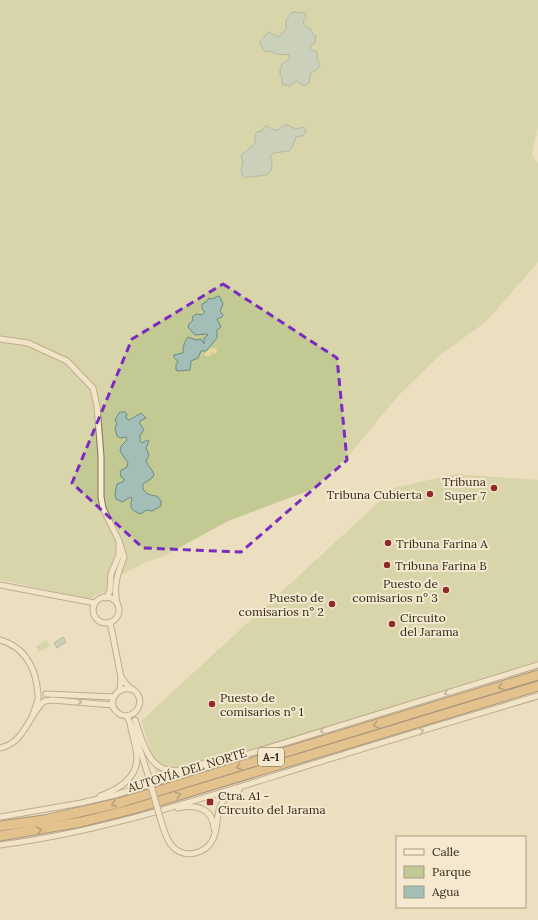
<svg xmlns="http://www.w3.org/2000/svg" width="538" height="920" font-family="Lora,serif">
	<rect width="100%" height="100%" fill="#ecdfbf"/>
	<g fill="#c2c993">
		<path d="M0,0h538v126l-6,29 6,8v99l-51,59 -48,35 -41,40 -48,58 -37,35 -85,32 -64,35 -20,7 -25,13v22c-12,-7 -17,-8 -28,1l-91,-19z"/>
		<polygon points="455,474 538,480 538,663 200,766 157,778 149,745 141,721 394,488"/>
		<polygon points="46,640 50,646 39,652 36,647"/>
	</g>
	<polygon fill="#e8d49c" points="211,348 216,348 217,350 216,354 214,354 213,352 210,356 205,356 204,354"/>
	<g fill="#a2beb6" stroke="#6a8b83">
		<path d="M295,12l5,1 4,-1 1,1 1,5 -3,4 1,3 7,4v3l5,4 -1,7 -4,2 -1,4 7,3v7l3,6 -2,4 -7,4 -2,10 -5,3 -7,-5 -7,5 -8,-2v-7l-2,-2v-6l2,-5 8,-6 -1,-3 -13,-1 -3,-2 -9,-1 -4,-7v-3l9,-9 9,5c4,-2 5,-6 8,-8v-9l5,-7z"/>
		<path d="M284,125h4l8,4 8,-2 2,3c-1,6 -4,6 -10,7l-4,11 -3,3 -16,2 -2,3c-1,4 1,6 1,9 0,15 -18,9 -26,13l-4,-3 -1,-5 2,-7 -2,-8 14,-11v-10l2,-2 5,-1 2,-4 3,-1c8,4 9,7 17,-1z"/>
		<path d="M218,296l2,1 3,7 -3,7 3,4 -1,2 -5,2 4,8 -4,3v8l-10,12 -2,1h-4l-3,7 -7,3 -1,9 -12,1 -2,-1v-5l2,-3 -4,-5v-2l9,-2c0,-6 1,-11 5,-16l8,3 5,-1 3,5v-6l4,-3 -1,-1 -12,1 -7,-8 1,-3 4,-4 -1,-3 4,-3 6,1 3,-3 -3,-3v-5l4,-2 3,-4 3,1z"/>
		<path d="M121,412h4l2,2 -1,4 3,2 12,-7 5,5 -7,4 5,8 -4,5v6l2,2 5,-3 2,1 -3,7 3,7 -3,6c2,6 7,8 8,14l-2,3 -9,6c-2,8 7,12 14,12l4,5v5l-9,5 -6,-1 -5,4c-11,-4 -11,-6 -9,-16l-1,-1 -9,5 -6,-3 -1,-5 2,-10 7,-3v-2l-3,-2 -1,-6 7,-4 1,-4 -8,-12 1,-5 6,-6 -1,-3 -6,1 -3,-2 -2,-8 2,-4 -2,-4 4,-7z"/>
		<polygon points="63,637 66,642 57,648 54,643"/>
	</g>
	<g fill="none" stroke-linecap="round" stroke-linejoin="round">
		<g stroke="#847058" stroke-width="7">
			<g id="street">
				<polyline points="0,339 28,343 67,361 93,388 97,406 101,456 101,497 103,508 119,541"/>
				<polyline points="0,585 95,603"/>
				<circle cx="106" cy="610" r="13"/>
				<path d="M106,598l4,-7 1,-17 8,-19v-14l5,16c-6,15 -11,29 -7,46"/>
				<polyline points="110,622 121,677 120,690"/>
				<path d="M0,640c22,6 34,24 37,46 0,4 2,9 1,13 -1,5 -3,10 -5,15"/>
				<path d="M121,677c2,3 5,7 8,10 3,2 7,4 9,8 7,12 -8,27 -20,18 -13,-10 -1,-29 15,-23"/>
				<polyline points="46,694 114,697"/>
				<polyline points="45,701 52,700 113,705"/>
				<polyline points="127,716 134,731 148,775"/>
				<path d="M135,720c8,23 14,55 45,50 9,-1 18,-5 27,-8"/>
				<path d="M0,748c24,-5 28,-31 43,-46"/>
				<path d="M100,796c17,-6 36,-16 37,-37 0,-11 -5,-24 -7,-36"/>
				<path d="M178,808c18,-4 35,0 36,21"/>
				<polyline points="0,817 81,803 115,795 538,665"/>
				<path d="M161,821c3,9 5,19 12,26 12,12 33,7 40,-8 6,-13 2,-24 9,-36 3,-7 9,-10 17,-13"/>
				<path d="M0,845c94,-12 184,-41 275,-69 87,-28 175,-54 263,-80"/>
			</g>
		</g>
		<g stroke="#513e2c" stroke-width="11">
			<g id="highway">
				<polyline points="0,826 44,820 119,803 538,675"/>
				<polyline points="0,836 81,822 133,809 538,686"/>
			</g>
		</g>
		<use href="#street" stroke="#f7ecd1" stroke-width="5"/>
		<use href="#highway" stroke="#da9f50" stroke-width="9"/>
		<g stroke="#847058" stroke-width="7" stroke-linecap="butt">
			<polyline id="street-bridge" points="148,775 161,821"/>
		</g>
		<use href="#street-bridge" stroke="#f7ecd1" stroke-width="5"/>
	</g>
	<defs><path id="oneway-chevron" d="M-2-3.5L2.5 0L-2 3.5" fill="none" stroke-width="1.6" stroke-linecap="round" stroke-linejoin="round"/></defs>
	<g stroke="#765831">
		<use href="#oneway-chevron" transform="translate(501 687) rotate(163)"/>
		<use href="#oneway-chevron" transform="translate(376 725) rotate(163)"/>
		<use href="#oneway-chevron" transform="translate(239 767) rotate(163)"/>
		<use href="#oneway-chevron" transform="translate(178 795) rotate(-17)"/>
		<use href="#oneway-chevron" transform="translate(114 804) rotate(166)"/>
		<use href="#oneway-chevron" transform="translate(39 830) rotate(-10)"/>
	</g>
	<g stroke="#958a76">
		<use href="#oneway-chevron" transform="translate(447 693) rotate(163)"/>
		<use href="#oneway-chevron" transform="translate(79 702) rotate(4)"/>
		<use href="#oneway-chevron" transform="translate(323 731) rotate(163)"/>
		<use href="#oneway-chevron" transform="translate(421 731) rotate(-17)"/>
	</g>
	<path d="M0 0H538V920H0ZM223,284l114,74 10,102 -106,92 -98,-4 -71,-65 60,-144z" fill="#ecdfbf" fill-opacity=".55" fill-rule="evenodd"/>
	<path fill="none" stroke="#7b2cbf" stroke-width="3" stroke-dasharray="8 5" stroke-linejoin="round" d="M223,284l114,74 10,102 -106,92 -98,-4 -71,-65 60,-144z"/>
	<g fill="#912a2a" stroke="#f4e9ce" stroke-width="1.5">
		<circle cx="494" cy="488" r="4"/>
		<circle cx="430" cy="494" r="4"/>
		<circle cx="388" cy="543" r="4"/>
		<circle cx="387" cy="565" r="4"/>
		<circle cx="446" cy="590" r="4"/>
		<circle cx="332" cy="604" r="4"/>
		<circle cx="392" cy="624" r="4"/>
		<circle cx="212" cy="704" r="4"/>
		<rect x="206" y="798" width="8" height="8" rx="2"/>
	</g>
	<g text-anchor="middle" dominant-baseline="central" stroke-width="4" stroke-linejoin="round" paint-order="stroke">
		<rect fill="#f4e9ce" stroke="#6d6251" stroke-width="1" x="258" y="748" width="26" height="18" rx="3"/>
		<g font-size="11" font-weight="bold" fill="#33281c">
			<text x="271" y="757">A-1</text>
		</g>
		<g font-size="12" fill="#33281c" stroke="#f4e9ce" text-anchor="start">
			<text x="486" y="481" text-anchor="end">Tribuna<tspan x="486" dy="14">Super 7</tspan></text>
			<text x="422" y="494" text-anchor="end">Tribuna Cubierta</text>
			<text x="396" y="543">Tribuna Farina A</text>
			<text x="395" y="565">Tribuna Farina B</text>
			<text x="438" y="583" text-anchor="end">Puesto de<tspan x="438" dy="14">comisarios nº 3</tspan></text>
			<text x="324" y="597" text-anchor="end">Puesto de<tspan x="324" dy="14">comisarios nº 2</tspan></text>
			<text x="400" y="617">Circuito<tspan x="400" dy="14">del Jarama</tspan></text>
			<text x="220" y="697">Puesto de<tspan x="220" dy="14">comisarios nº 1</tspan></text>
			<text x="218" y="795">Ctra. A1 -<tspan x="218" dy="14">Circuito del Jarama</tspan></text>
		</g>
		<g font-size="12" fill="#33281c" stroke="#f4e9ce">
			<text transform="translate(187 770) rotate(-17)">AUTOVÍA DEL NORTE</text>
		</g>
	</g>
	<rect x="396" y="836" width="130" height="72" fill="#f4e9ce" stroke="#a79c87"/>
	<rect x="404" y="849" width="20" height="6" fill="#f7ecd1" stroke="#a79c87"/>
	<text x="432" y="856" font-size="12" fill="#33281c">Calle</text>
	<rect x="404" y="866" width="20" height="12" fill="#c2c993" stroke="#a79c87"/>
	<text x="432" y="876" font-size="12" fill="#33281c">Parque</text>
	<rect x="404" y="886" width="20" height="12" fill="#a2beb6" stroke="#a79c87"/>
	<text x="432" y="896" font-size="12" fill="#33281c">Agua</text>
</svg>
